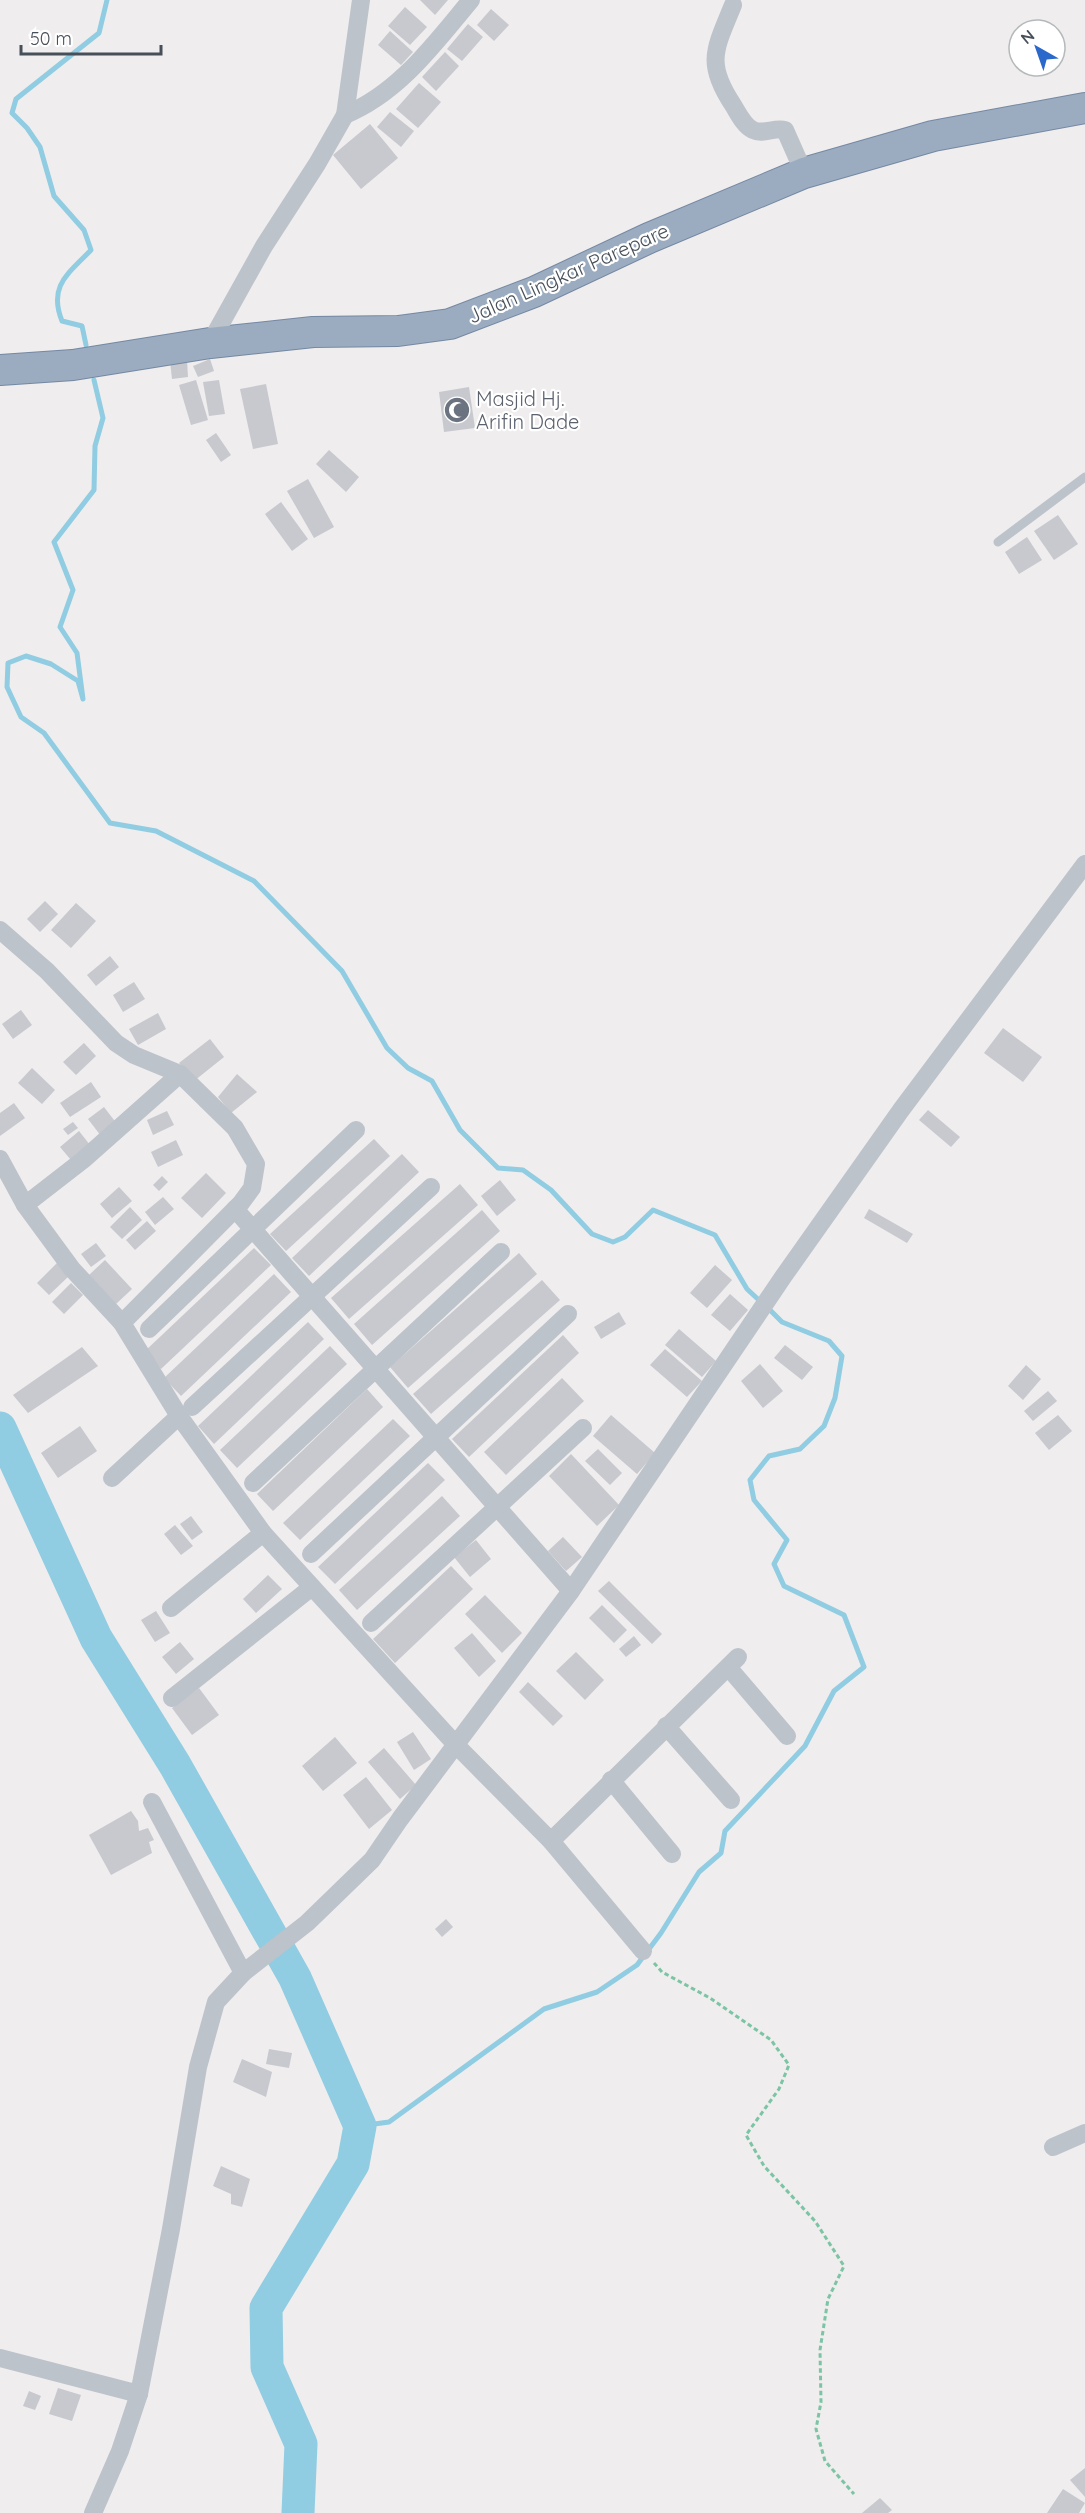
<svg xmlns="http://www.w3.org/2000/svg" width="1085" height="2513" font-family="Quicksand,sans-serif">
	<rect width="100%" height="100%" fill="#efeded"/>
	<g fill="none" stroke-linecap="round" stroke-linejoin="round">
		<g stroke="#90cce2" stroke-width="5">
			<path d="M86,345l-4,-19 -20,-5c-14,-35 6,-47 29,-71l-7,-20 -30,-34 -14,-49 -13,-19 -15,-15 4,-14 83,-66 8,-33"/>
			<polyline points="94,380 103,418 95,446 94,490 54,542 73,590 60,627 77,653 83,699 78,681 51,664 26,656 8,663 7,687 21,717 44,733 110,823 156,831 254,881 342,971 387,1048 408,1068 432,1081 460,1130 498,1168 523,1170 551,1190 592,1234 613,1242 625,1237 653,1210 715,1235 747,1289 761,1302"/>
			<polyline points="360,2126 389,2122 544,2009 597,1992 637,1965 661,1933 699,1872 721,1853 725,1831 805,1746 834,1691 864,1667 844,1615 784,1586 774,1564 787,1540 754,1500 750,1480 769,1456 800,1449 824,1426 835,1398 842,1356 829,1341 782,1322 768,1308"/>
		</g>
		<polyline stroke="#90cce2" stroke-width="33" points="0,1428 96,1638 175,1765 295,1978 360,2126 353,2164 266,2308 267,2367 301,2444 298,2513"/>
	</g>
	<g fill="#c7c9cf">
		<polygon points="420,0 448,0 435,15"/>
		<polygon points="405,7 427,27 410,45 388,26"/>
		<polygon points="491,9 509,25 494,41 477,25"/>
		<polygon points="468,24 483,37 462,61 447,49"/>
		<polygon points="390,31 413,52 401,65 378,45"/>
		<polygon points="445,52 459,66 436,91 422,77"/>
		<polygon points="419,83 441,102 418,128 396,109"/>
		<polygon points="390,112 414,131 401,147 377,127"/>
		<polygon points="370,124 398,158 361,189 333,155"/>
		<polygon points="210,359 214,371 198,377 193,366"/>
		<polygon points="187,360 188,377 172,379 170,361"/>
		<polygon points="196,380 208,420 191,425 179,385"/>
		<polygon points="219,380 225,414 209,416 203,382"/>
		<polygon points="266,384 278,444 253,449 240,389"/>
		<polygon points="469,387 475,428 444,432 439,392"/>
		<polygon points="216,433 231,455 221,462 206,440"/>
		<polygon points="329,450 359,477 346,492 316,464"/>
		<polygon points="308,479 334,527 314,538 287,491"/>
		<polygon points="281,502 308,539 292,551 265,514"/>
		<polygon points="1058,515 1078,544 1054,560 1034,531"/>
		<polygon points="1027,537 1042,560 1019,574 1005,552"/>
		<polygon points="45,901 58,914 40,932 27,919"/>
		<polygon points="76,903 96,921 71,948 51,930"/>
		<polygon points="110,956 119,967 96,986 87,975"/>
		<polygon points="134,982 145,999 123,1012 113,995"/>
		<polygon points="21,1010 32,1025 13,1039 2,1024"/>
		<polygon points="158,1013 166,1029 138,1045 129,1029"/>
		<polygon points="1003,1028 1042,1057 1023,1082 984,1053"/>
		<polygon points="210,1039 224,1057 194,1081 179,1063"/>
		<polygon points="84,1043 96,1056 76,1075 63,1062"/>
		<polygon points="32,1068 55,1090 42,1104 18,1083"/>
		<polygon points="237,1074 257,1092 231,1113 218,1097"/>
		<polygon points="91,1082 101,1097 70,1117 60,1103"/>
		<polygon points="14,1103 25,1118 0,1136 0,1113"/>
		<polygon points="104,1107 117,1124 101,1136 88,1119"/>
		<polygon points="928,1110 960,1137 951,1147 919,1120"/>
		<polygon points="167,1111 174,1125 153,1135 147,1120"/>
		<polygon points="73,1122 78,1128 68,1135 63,1129"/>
		<polygon points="79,1131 90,1145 71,1160 60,1147"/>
		<polygon points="374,1139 390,1156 286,1251 270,1234"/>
		<polygon points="176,1140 183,1155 158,1167 151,1152"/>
		<polygon points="402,1154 419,1172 309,1276 292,1258"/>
		<polygon points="206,1173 226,1193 202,1218 181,1198"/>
		<polygon points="162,1176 168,1182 159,1191 153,1185"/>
		<polygon points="500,1180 516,1200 497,1216 481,1196"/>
		<polygon points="460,1184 478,1205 349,1319 331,1298"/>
		<polygon points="119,1187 132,1201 112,1218 100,1204"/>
		<polygon points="163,1197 174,1209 155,1225 145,1212"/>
		<polygon points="130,1207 142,1220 122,1239 110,1227"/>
		<polygon points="869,1209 913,1234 907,1243 864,1218"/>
		<polygon points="482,1210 500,1231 372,1345 354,1324"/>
		<polygon points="147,1221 156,1231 135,1250 126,1240"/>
		<polygon points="96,1243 106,1256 91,1267 81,1254"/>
		<polygon points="254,1248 271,1265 161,1369 144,1352"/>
		<polygon points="519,1253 537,1274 408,1388 390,1367"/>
		<polygon points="105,1260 132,1289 116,1304 89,1275"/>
		<polygon points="57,1263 69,1276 49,1295 37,1283"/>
		<polygon points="715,1265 732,1280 707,1308 690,1293"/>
		<polygon points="274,1274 291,1292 181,1396 164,1378"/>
		<polygon points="542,1280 560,1300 431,1414 413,1394"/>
		<polygon points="71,1283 83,1295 64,1314 52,1302"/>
		<polygon points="730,1294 748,1310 730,1331 711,1315"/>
		<polygon points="619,1312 626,1324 601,1339 594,1327"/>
		<polygon points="308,1322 324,1339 214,1444 198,1426"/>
		<polygon points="679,1329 716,1361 702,1377 665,1345"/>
		<polygon points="563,1335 579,1353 469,1457 452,1439"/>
		<polygon points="785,1345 813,1367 802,1380 774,1358"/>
		<polygon points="330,1346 347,1364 237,1468 220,1450"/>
		<polygon points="82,1347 98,1366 28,1413 13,1395"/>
		<polygon points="665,1349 702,1381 687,1397 650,1365"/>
		<polygon points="760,1364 783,1391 763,1408 741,1381"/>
		<polygon points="1026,1365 1041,1379 1023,1400 1008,1386"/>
		<polygon points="562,1378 584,1401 506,1475 484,1452"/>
		<polygon points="367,1389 383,1407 273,1511 257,1494"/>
		<polygon points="1048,1391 1057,1401 1033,1421 1024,1411"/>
		<polygon points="611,1415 655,1453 637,1474 593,1436"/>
		<polygon points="1058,1415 1072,1431 1049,1450 1035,1433"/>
		<polygon points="393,1419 410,1436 300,1540 283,1523"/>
		<polygon points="80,1426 97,1451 58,1478 41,1453"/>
		<polygon points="598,1449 622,1473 610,1485 585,1461"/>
		<polygon points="571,1454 619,1505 597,1526 549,1476"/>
		<polygon points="428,1463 445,1480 335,1584 318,1567"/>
		<polygon points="442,1496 460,1516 357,1610 339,1590"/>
		<polygon points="191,1516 203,1532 192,1540 180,1524"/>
		<polygon points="175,1525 193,1546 181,1555 164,1534"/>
		<polygon points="563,1537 582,1557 566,1571 548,1551"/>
		<polygon points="476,1540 491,1559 470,1577 454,1557"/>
		<polygon points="451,1566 473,1589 395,1663 373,1639"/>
		<polygon points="268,1575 282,1589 256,1613 243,1599"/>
		<polygon points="609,1581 662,1634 652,1644 598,1591"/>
		<polygon points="485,1595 522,1633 502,1653 465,1614"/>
		<polygon points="602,1605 627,1630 614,1643 589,1618"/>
		<polygon points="156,1611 170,1633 155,1642 141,1620"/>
		<polygon points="472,1633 496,1661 479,1677 454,1648"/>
		<polygon points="634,1636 641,1645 626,1657 619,1649"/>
		<polygon points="180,1642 194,1659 176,1674 162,1657"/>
		<polygon points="576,1652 604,1680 585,1700 556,1671"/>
		<polygon points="528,1682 563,1716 553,1726 519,1692"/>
		<polygon points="199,1688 219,1715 192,1735 172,1708"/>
		<polygon points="413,1732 431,1759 414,1770 397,1742"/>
		<polygon points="335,1737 357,1763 323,1791 302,1766"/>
		<polygon points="384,1748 416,1785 400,1799 368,1762"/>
		<polygon points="366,1777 392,1810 369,1829 343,1795"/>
		<polygon points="131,1811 138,1821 139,1831 148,1828 154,1840 149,1842 152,1853 111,1875 89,1835"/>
		<polygon points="446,1919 453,1927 442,1937 435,1929"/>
		<polygon points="269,2049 292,2053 289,2068 266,2064"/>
		<polygon points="242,2059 272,2072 266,2097 233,2082"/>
		<polygon points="221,2166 250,2179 242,2207 231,2204 231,2194 213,2186"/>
		<polygon points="58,2388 81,2395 72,2421 49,2414"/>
		<polygon points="29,2391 41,2396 35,2410 23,2406"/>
		<polygon points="1085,2468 1085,2497 1070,2480"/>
		<polygon points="1063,2489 1085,2503 1079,2513 1047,2513"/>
		<polygon points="880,2498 892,2510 888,2513 862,2513"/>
	</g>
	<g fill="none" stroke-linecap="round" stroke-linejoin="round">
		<g stroke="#7488a3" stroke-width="32">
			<polyline id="trunk" points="0,370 73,365 210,343 313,332 398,331 450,324 534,292 649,238 804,173 933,136 1085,108"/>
		</g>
		<polyline stroke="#7bc4a4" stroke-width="3" stroke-dasharray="4.5 3" stroke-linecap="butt" points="654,1963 662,1972 710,1998 771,2040 789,2065 779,2089 746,2135 764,2166 815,2221 844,2266 828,2299 820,2350 821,2402 816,2429 825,2461 854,2494"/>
		<polyline stroke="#bcc3cb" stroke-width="9" points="998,542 1085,477"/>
		<g stroke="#bcc3cb" stroke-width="18">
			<path d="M733,5c-18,44 -28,58 0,100 5,8 11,21 20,25 10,5 22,-3 32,0l19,43"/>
			<path d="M345,115c54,-22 90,-72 126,-115"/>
			<polyline points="210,343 264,246 317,164 345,115 361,0"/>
			<polyline points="0,930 47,971 116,1043 134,1055 180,1074 235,1128 256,1164 252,1188 241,1203 122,1323 179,1416 263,1533 457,1746 551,1841 643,1951"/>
			<polyline points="0,1159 25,1205"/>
			<polyline points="235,1209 571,1591"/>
			<polyline points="122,1323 72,1269 25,1205 83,1160 180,1074"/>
			<polyline points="149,1329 356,1130"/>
			<polyline points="192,1407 431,1187"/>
			<polyline points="112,1478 179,1416"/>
			<polyline points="253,1483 501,1252"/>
			<polyline points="311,1554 568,1314"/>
			<polyline points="171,1608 263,1533"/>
			<polyline points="371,1623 583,1428"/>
			<polyline points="728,1667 787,1736"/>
			<polyline points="172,1698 312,1587"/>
			<polyline points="666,1726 731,1800"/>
			<polyline points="611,1780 672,1854"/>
			<polyline points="152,1802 243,1973"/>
			<polyline points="551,1841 738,1657"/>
			<polyline points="1053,2147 1085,2133"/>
			<polyline points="0,2358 139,2394"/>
			<polyline points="93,2513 120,2451 139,2394 171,2229 198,2067 216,2002 243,1973 307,1923 372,1860 400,1819 571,1591 783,1277 901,1110 1085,864"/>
		</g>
		<use href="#trunk" stroke="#9cacc0" stroke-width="30"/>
	</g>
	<defs>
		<g id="mosque-disc" transform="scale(1.35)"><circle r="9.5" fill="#6b7280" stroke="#fff"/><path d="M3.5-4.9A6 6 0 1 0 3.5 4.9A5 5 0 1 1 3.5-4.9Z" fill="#fff"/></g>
	</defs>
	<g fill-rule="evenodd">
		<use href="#mosque-disc" x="457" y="410"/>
	</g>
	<g text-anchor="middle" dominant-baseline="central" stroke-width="4.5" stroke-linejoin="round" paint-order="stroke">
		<g font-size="20" fill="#474f58" stroke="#fff">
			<text transform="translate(568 273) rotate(-24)">Jalan Lingkar Parepare</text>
		</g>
		<g font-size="20" fill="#5b616d" stroke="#fff" text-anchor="start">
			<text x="476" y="398">Masjid Hj.<tspan x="476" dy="23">Arifin Dade</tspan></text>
		</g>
	</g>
	<g transform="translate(1037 48) rotate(320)"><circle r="28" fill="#ffffff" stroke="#b5b9bc" stroke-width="1.5"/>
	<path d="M0-4.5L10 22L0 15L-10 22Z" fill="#2b68cb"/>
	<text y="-9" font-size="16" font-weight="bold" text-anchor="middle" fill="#474f58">N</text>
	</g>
	<path d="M21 45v9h140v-9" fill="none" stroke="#474f58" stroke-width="3"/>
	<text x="30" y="45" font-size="18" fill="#474f58" stroke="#ffffff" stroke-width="4.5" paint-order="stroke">50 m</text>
</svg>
